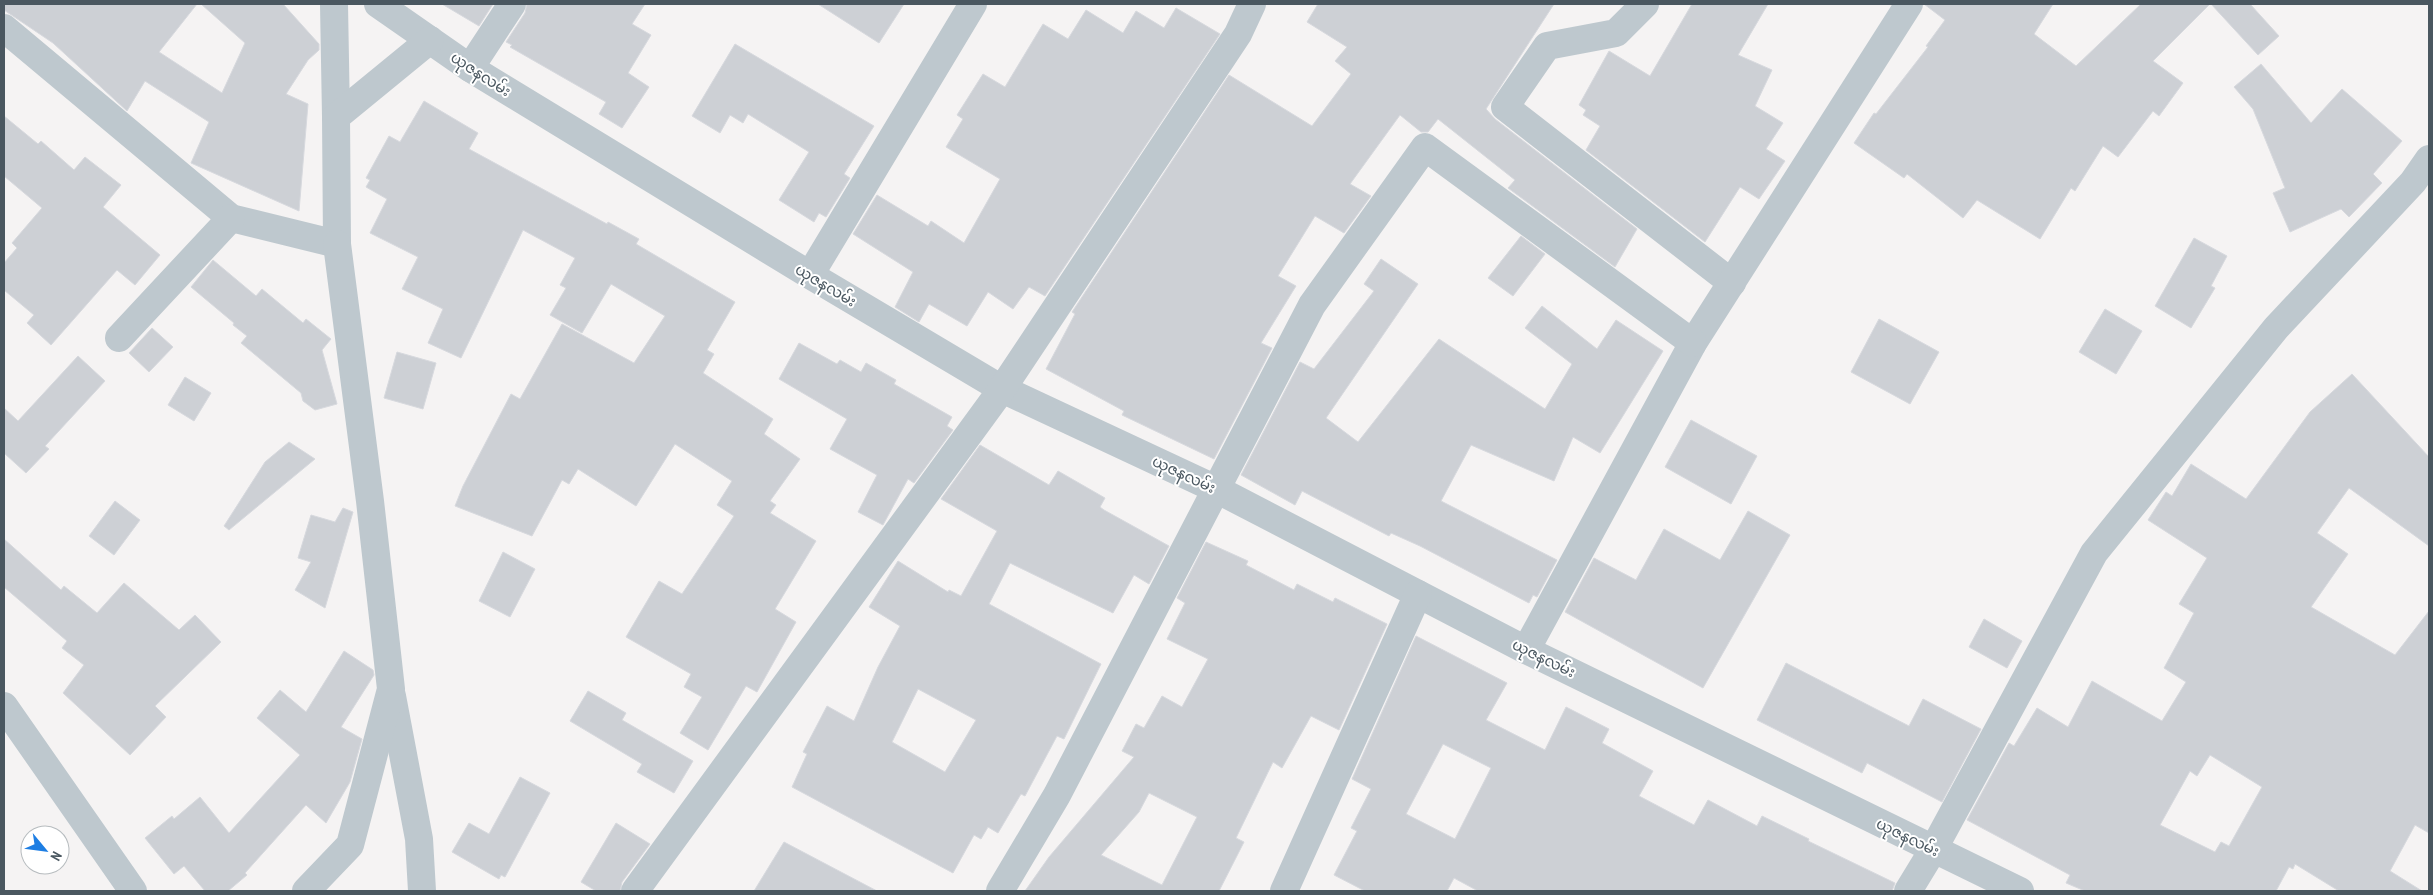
<svg xmlns="http://www.w3.org/2000/svg" width="2433" height="895" font-family="'PT Sans Narrow','Noto Sans Myanmar',sans-serif">
	<rect width="100%" height="100%" fill="#f5f3f3"/>
	<g fill="#cdd0d5" stroke="#d7d9de" fill-rule="evenodd">
		<polygon points="4,4 197,4 159,52 222,93 245,43 201,4 283,4 319,44 319,50 308,60 286,94 308,104 299,211 191,163 209,122 145,81 127,111 53,43 4,10"/>
		<polygon points="442,4 493,4 479,26"/>
		<polygon points="527,4 645,4 632,24 651,35 628,73 649,87 622,128 599,114 606,102 510,47 512,45 506,42 525,13"/>
		<polygon points="818,4 904,4 879,43"/>
		<polygon points="1318,4 1554,4 1486,109 1495,119 1637,229 1615,267 1508,188 1515,180 1438,119 1428,132 1421,132 1400,115 1350,184 1371,196 1344,233 1315,216 1278,276 1296,286 1261,343 1272,348 1214,459 1122,415 1124,411 1046,369 1075,314 1072,312 1229,75 1312,126 1351,74 1335,61 1347,47 1307,22"/>
		<polygon points="1692,4 1768,4 1738,55 1772,70 1755,106 1783,123 1766,149 1785,161 1759,199 1740,187 1705,242 1586,150 1600,126 1583,115 1586,110 1579,105 1609,51 1650,76"/>
		<polygon points="1924,4 2053,4 2034,34 2076,66 2141,4 2210,4 2153,61 2183,83 2159,116 2153,111 2118,157 2103,146 2075,191 2071,188 2040,239 1977,200 1963,218 1907,174 1904,178 1854,143 1874,113 1876,114 1928,47 1926,46 1945,20"/>
		<polygon points="2211,4 2250,4 2279,36 2258,55"/>
		<polygon points="1176,8 1220,34 1045,296 1029,287 1013,309 988,292 967,326 929,304 919,322 895,307 913,272 853,234 877,195 928,226 931,221 964,243 1000,179 946,147 963,119 957,115 983,74 1005,87 1043,24 1068,39 1086,10 1123,33 1136,11 1164,28"/>
		<polygon points="735,44 874,126 844,174 850,178 826,217 819,213 814,222 779,200 809,152 748,114 743,123 730,115 720,133 692,116"/>
		<polygon points="2261,64 2311,123 2342,89 2402,141 2373,174 2382,183 2349,217 2341,209 2290,232 2273,193 2285,188 2253,109 2234,87"/>
		<polygon points="424,101 478,133 469,149 607,224 608,222 639,239 636,244 735,302 707,350 714,354 703,373 773,419 764,434 800,459 770,501 776,505 770,513 816,541 775,609 796,622 757,692 746,686 708,750 680,733 702,697 684,687 691,674 626,637 659,581 682,594 734,516 717,505 732,481 675,444 636,506 578,469 569,484 562,480 532,536 455,506 463,486 511,394 520,399 562,324 634,363 665,316 611,284 582,333 550,315 566,288 560,285 575,258 523,230 461,358 428,343 443,309 402,289 418,257 370,233 387,199 366,187 370,180 366,178 389,136 400,142"/>
		<polygon points="4,116 38,144 41,141 74,170 85,157 121,185 103,207 160,255 135,285 117,270 51,345 27,323 34,315 4,290 4,263 17,248 12,243 42,208 4,176"/>
		<polygon points="1521,236 1545,254 1513,296 1488,278"/>
		<polygon points="2194,238 2227,256 2211,286 2215,288 2191,328 2155,306"/>
		<polygon points="1381,259 1418,284 1326,418 1358,442 1439,339 1545,409 1572,364 1525,328 1542,306 1597,349 1616,320 1663,351 1600,453 1573,437 1554,481 1471,445 1441,501 1557,560 1537,597 1533,595 1529,603 1420,546 1391,533 1389,536 1302,491 1295,505 1241,475 1300,362 1314,369 1374,291 1364,284"/>
		<polygon points="213,260 256,296 262,289 303,323 306,319 331,339 322,350 337,404 315,410 303,401 301,393 241,343 247,336 233,325 234,323 191,287"/>
		<polygon points="2105,309 2142,331 2116,374 2079,352"/>
		<polygon points="1879,319 1939,352 1910,404 1851,372"/>
		<polygon points="152,328 173,347 149,372 129,353"/>
		<polygon points="799,343 837,364 840,360 861,372 866,363 896,380 894,384 952,417 947,426 953,430 914,483 908,479 883,525 858,512 877,475 830,449 847,419 779,379"/>
		<polygon points="397,352 436,363 423,409 384,398"/>
		<polygon points="78,356 105,381 45,446 49,449 26,473 4,453 4,408 18,421"/>
		<path d="M2352,374l77,83v89l-80,-58 -32,45 31,21 -37,53 84,48 34,-44v222l-14,-8 -25,46 32,20h-83l-44,-27 -2,5 -4,-2 -13,24h-191l-19,-8 4,-8 -103,-55 42,-77 5,3 23,-38 31,19 24,-46 70,40 24,-39 -22,-14 30,-55 -15,-9 28,-46 -59,-38 18,-28 6,4 19,-32 55,35 64,-87zM2210,755l52,32 -33,59 -8,-4 -6,10 -55,-27 30,-54 7,5z"/>
		<polygon points="185,377 211,393 194,421 168,405"/>
		<polygon points="1691,420 1757,456 1731,504 1665,467"/>
		<polygon points="289,442 315,459 229,530 224,526 265,462"/>
		<path d="M980,445l69,40 9,-14 47,27 -5,9 4,3 65,36 -20,38 -15,-9 -21,38 -103,-50 -21,41 112,60 -37,75 -7,-3 -32,60 -4,-2 -23,39 -10,-6 -7,12 -7,-4 -21,38 -161,-86 15,-33 -4,-2 24,-46 27,15 24,-54 22,-41 -31,-19 29,-46 50,31 1,-2 12,6 36,-65 -56,-32zM918,689l58,31 -31,52 -53,-30z"/>
		<polygon points="115,501 140,520 114,555 89,536"/>
		<polygon points="343,508 353,512 325,608 295,590 311,562 298,558 311,515 335,522"/>
		<polygon points="1748,511 1790,535 1703,688 1565,612 1594,558 1636,580 1664,529 1720,560"/>
		<polygon points="4,539 61,590 64,586 97,613 124,583 179,630 195,615 221,642 155,706 166,717 130,755 63,693 84,665 62,648 67,641 4,587"/>
		<path d="M1206,542l42,19 -2,4 48,25 3,-6 36,18 2,-4 52,26 -48,106 -28,-14 -29,52 -9,-6 -37,76 8,4 -25,49h-194l24,-34 85,-100 -12,-6 14,-27 8,4 18,-32 20,11 26,-48 -41,-20 18,-36 -8,-5zM1149,793l48,24 -35,68 -61,-30 38,-43z"/>
		<polygon points="503,552 535,569 510,617 479,601"/>
		<polygon points="1984,619 2022,641 2007,668 1969,647"/>
		<path d="M1416,636l91,47 -21,37 59,30 21,-43 43,22 -7,14 51,28 -14,25 55,29 14,-25 49,26 5,-10 47,23 -1,2 87,42 -3,8h-414l-24,-13 -7,13h-82l-31,-16 23,-44 -6,-3 20,-39 -19,-10zM1443,744l48,24 -36,71 -49,-25z"/>
		<polygon points="344,651 373,670 374,675 341,727 362,739 350,782 326,823 306,805 245,873 247,875 228,891 205,891 184,866 174,874 145,838 172,816 174,819 200,797 229,833 300,755 257,718 280,690 306,712"/>
		<polygon points="1786,663 1909,726 1923,699 1981,729 1942,802 1867,763 1862,773 1757,720"/>
		<polygon points="588,691 626,713 622,720 693,761 674,793 637,772 642,764 570,721"/>
		<polygon points="520,777 550,793 505,877 501,875 499,879 452,852 469,823 489,834"/>
		<polygon points="616,823 650,844 622,882 620,891 596,891 581,882"/>
		<polygon points="784,842 877,891 754,891"/>
	</g>
	<g fill="none" stroke-linecap="round" stroke-linejoin="round">
		<g stroke="#bec8ce" stroke-width="28">
			<polyline points="334,4 336,117"/>
			<polyline points="378,4 470,68 810,275 1002,389 1216,489 1526,650 2020,891"/>
			<polyline points="1645,4 1616,33 1547,46 1505,107 1732,283"/>
			<polyline points="4,28 231,218 337,244 336,117 430,40"/>
			<polyline points="470,68 512,4"/>
			<polyline points="810,275 973,4"/>
			<polyline points="119,338 231,218"/>
			<polyline points="1526,650 1693,343 1909,4"/>
			<polyline points="392,696 419,839 422,891"/>
			<polyline points="4,706 133,891"/>
			<polyline points="306,891 350,845 391,689 370,501 337,244"/>
			<polyline points="635,891 1002,389 1238,34 1252,4"/>
			<polyline points="1000,891 1057,795 1312,305 1425,147 1693,343"/>
			<polyline points="1284,891 1418,594"/>
			<polyline points="1908,891 1933,850 2094,553 2276,328 2413,182 2429,159"/>
		</g>
	</g>
	<g text-anchor="middle" dominant-baseline="central" stroke-width="4" stroke-linejoin="round" paint-order="stroke">
		<g font-size="15" fill="#4a5760" stroke="#fff">
			<text transform="translate(481 74) rotate(33)">ယုဇနလမ်း</text>
			<text transform="translate(826 285) rotate(31)">ယုဇနလမ်း</text>
			<text transform="translate(1184 474) rotate(25)">ယုဇနလမ်း</text>
			<text transform="translate(1544 658) rotate(26)">ယုဇနလမ်း</text>
			<text transform="translate(1908 837) rotate(26)">ယုဇနလမ်း</text>
		</g>
	</g>
	<rect width="2433" height="895" fill="none" stroke="#4a5760" stroke-width="10"/>
	<g transform="translate(45 850) rotate(119)"><circle r="24" fill="#ffffff" stroke="#b7bcbf"/>
	<path d="M0-4L9 19L0 12L-9 19Z" fill="#1e7ee3"/>
	<text y="-8" font-size="14" font-weight="bold" text-anchor="middle" fill="#4a5760">N</text>
	</g>
</svg>
